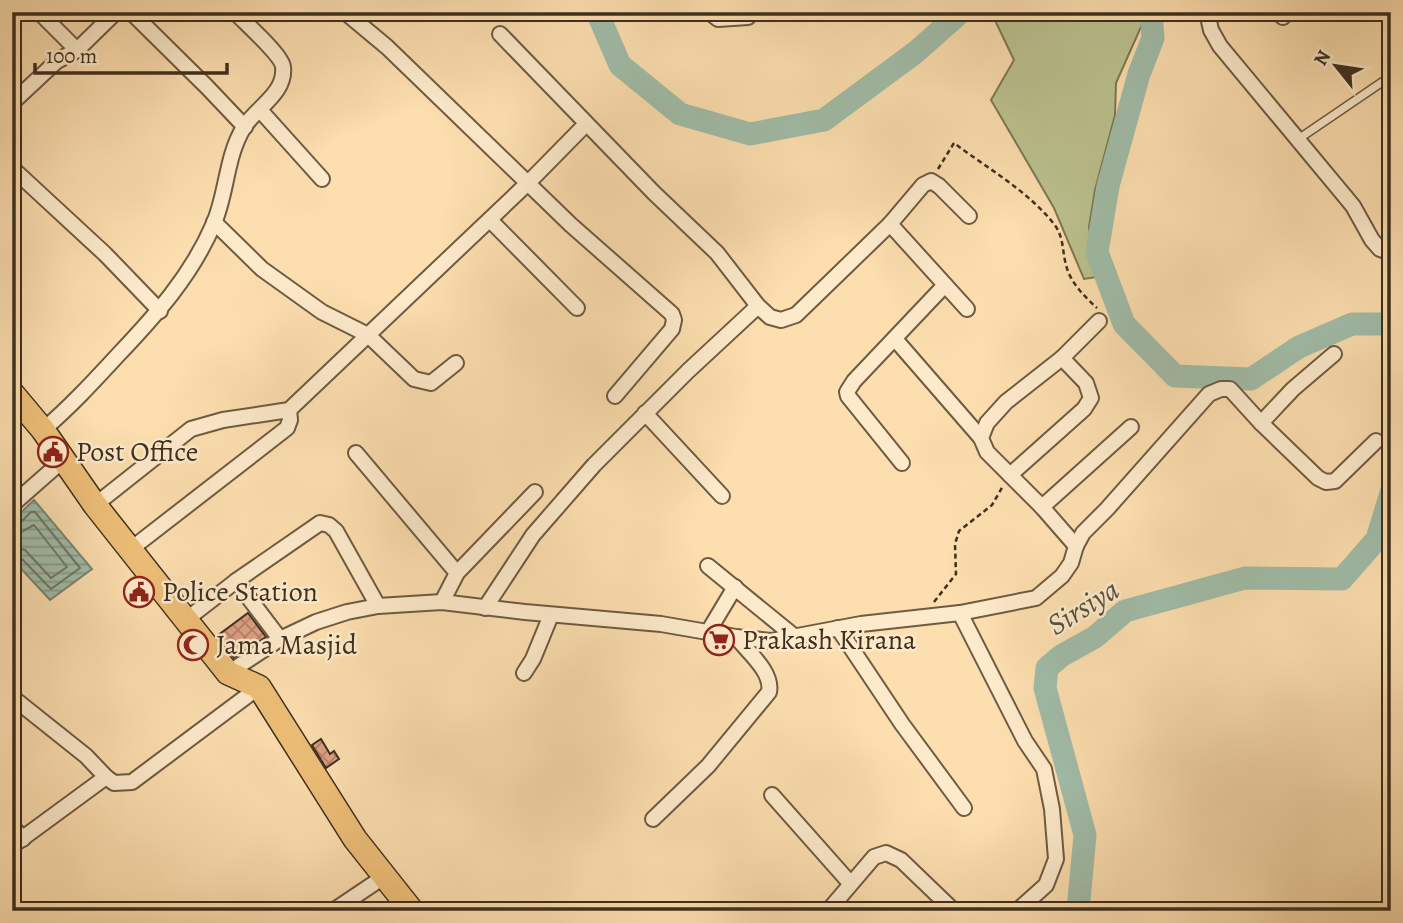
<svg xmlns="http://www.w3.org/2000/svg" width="1403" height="923" font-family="Alegreya,serif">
	<defs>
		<pattern id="water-rules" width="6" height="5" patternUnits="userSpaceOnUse" patternTransform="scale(1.75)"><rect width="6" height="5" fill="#a0bca8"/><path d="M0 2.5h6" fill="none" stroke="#849988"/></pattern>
		<pattern id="building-cross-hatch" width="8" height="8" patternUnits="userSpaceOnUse" patternTransform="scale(1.75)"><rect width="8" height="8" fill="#dea085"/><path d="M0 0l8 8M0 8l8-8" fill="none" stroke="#b5836c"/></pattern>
	</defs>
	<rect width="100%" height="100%" fill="#fcdeaf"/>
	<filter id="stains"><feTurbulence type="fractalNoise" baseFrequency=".00286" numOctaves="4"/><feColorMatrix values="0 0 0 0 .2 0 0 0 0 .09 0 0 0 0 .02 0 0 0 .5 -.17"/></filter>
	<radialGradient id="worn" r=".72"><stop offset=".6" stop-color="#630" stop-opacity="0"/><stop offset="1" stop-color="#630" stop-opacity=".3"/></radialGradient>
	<polygon fill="#bbc28e" stroke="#7c7856" stroke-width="2" points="991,12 1143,12 1145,18 1116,83 1115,115 1095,190 1089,227 1097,277 1084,279 1054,208 991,100 1014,60"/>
	<polygon fill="url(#water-rules)" stroke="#798471" stroke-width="2" points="34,500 92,569 50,600 12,559 12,521"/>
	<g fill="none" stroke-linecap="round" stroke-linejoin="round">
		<g stroke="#6f7663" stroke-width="2">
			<polyline points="12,525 19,524 31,512 35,512 80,568 51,589 20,557 12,555"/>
			<polyline points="12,534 21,532 34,525 67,567 51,578 25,550 12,546"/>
		</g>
		<g stroke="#a0bca8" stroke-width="23">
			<polyline points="597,12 620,65 680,114 750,134 824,120 916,52 961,12"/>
			<polyline points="1151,12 1153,38 1139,74 1108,186 1097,252 1124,324 1175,376 1251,379 1299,347 1352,324 1391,324"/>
			<polyline points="1078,911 1085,835 1045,688 1047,668 1061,656 1095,637 1125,611 1245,578 1342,579 1377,539 1391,493"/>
		</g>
	</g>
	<g fill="url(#building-cross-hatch)" stroke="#3e2f1e" stroke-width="2">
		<polygon points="248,613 266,637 234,658 217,636"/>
		<polygon points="321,739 330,754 334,751 339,759 326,768 312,745"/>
	</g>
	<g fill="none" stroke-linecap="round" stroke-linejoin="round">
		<g stroke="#6e5b42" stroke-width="10">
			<polyline id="service" points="1297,140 1391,76"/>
		</g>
		<g stroke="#6e5b42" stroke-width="18">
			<g id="minor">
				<polyline points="39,12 77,50"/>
				<polyline points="131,12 207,87 245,127"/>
				<polyline points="345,12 387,47 571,225 672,314 674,320 672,329 615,396"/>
				<polyline points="709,12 718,19 748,17"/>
				<polyline points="1207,12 1211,30 1220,46 1353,206 1372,240 1380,249 1391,253"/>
				<polyline points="1277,12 1283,17"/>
				<polyline points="500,34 654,193 717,253 758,306 770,317 781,320 796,315 890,224 923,185 931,181 939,186 969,216"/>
				<polyline points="12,103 57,61 77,50 116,12"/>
				<polyline points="260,110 322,179"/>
				<polyline points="12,168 105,254 160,311"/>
				<polyline points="490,220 577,308"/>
				<polyline points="214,222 262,269 322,312 368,335 414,379 431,383 456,363"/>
				<polyline points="890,224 967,309"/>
				<polyline points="895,339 981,438"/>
				<polyline points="645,413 722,496"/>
				<polyline points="1261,423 1318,478 1326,482 1335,481 1376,441"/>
				<path d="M43,430c27,-23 51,-49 75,-75 38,-40 74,-80 96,-132 13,-30 12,-67 30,-96 13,-20 42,-34 39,-60 -1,-12 -38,-44 -48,-55"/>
				<polyline points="356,453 457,573"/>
				<polyline points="902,463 848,396 847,392 854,381 945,285"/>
				<polyline points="1010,475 1084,409 1091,398 1086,383 1062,358 1099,321"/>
				<polyline points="12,505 62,461"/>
				<polyline points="95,505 191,429 223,420 289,410 529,182 586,124"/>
				<polyline points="1042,507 1131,427"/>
				<polyline points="1076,546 1083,533 1107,509 1209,394 1221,389 1230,389 1261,423 1293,389 1334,354"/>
				<polyline points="131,549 287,428 290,420 289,410"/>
				<polyline points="708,566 795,637"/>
				<polyline points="236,581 280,639"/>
				<polyline points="442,602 457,573 535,492"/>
				<polyline points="485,608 533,535 594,465 688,371 758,306"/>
				<polyline points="960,613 1025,741 1044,769 1052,809 1056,859 1046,885 1017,911"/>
				<polyline points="187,619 236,581 320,523 329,525 336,531 378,606"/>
				<polyline points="838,628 902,724 964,808"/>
				<polyline points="708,632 735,587"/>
				<polyline points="228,673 280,639 316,622 347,612 378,606 442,602 525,612 661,624 736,637 771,641 861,624 960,613 1036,598 1062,576 1071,563 1076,546 1042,507 987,452 981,438 987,423 1006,402 1062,358"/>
				<polyline points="524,673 533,659 551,615"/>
				<polyline points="12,697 86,756 106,777 114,783 132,782 259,687"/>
				<polyline points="772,795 850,883"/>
				<path d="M653,819l55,-53 61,-74c4,-20 -21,-40 -33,-55"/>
				<polyline points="12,826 23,839"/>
				<polyline points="12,846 106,777"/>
				<polyline points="333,911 385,876"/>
				<polyline points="828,911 874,857 886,853 901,860 954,911"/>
			</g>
		</g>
		<g stroke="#3e2f1e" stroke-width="26">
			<polyline id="primary" points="12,393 43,430 95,505 228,673 259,687 355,839 412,911"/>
		</g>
		<g stroke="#3e2f1e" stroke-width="2.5" stroke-dasharray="5 3.5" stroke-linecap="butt">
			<path d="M938,169l16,-26c33,25 74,48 100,81 10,13 8,26 12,41 4,17 18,31 31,43"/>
			<polyline points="934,602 956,574 955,544 959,531 992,505 1003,486"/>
		</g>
		<use href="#service" stroke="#fdeacb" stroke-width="7"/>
		<use href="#minor" stroke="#fdeacb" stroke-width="14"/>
		<use href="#primary" stroke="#eebf78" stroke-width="23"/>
	</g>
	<defs>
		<g id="civic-ring" transform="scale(1.575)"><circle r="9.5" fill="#fdeacb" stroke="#8f2418" stroke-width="1.5"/><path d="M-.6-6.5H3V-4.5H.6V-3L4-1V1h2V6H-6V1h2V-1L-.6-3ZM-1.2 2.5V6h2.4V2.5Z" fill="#8f2418"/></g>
		<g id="supermarket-ring" transform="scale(1.575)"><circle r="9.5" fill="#fdeacb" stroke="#8f2418" stroke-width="1.5"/><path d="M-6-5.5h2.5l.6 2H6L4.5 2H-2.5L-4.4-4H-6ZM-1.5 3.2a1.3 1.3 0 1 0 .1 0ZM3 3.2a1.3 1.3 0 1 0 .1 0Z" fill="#8f2418"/></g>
		<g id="mosque-ring" transform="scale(1.575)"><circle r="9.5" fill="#fdeacb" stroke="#8f2418" stroke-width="1.5"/><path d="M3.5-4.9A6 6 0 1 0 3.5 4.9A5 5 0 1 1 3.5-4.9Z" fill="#8f2418"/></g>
	</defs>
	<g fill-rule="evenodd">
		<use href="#civic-ring" x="53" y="452"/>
		<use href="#civic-ring" x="139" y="592"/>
		<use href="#supermarket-ring" x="719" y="640"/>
		<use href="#mosque-ring" x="193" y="645"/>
	</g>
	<g text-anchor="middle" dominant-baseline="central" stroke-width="5" stroke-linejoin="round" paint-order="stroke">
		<g font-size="28" fill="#3e2f1e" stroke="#fdeacb" text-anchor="start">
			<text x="76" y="452">Post Office</text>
			<text x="162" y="592">Police Station</text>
			<text x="742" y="640">Prakash Kirana</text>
			<text x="216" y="645">Jama Masjid</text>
		</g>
		<g font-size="30" font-style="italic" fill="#565240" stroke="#fdeacb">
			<text transform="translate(1083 607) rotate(-32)">Sirsiya</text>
		</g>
	</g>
	<rect width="1403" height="923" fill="none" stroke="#fcdeaf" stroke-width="42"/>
	<rect x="14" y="14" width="1375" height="895" fill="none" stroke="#3e2f1e" stroke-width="3.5"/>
	<rect x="21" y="21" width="1361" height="881" fill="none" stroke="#3e2f1e" stroke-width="2"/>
	<g transform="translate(1336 66) rotate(300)" stroke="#fdeacb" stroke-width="5" paint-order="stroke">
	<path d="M0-5L12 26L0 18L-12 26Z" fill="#3e2f1e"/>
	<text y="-10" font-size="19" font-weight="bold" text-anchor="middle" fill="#3e2f1e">N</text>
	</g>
	<path d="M35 63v10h192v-10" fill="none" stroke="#3e2f1e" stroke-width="3.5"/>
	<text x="46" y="63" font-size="21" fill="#3e2f1e" stroke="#fdeacb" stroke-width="5" paint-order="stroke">100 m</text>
	<rect width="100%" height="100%" filter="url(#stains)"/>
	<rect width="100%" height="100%" fill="url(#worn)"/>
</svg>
